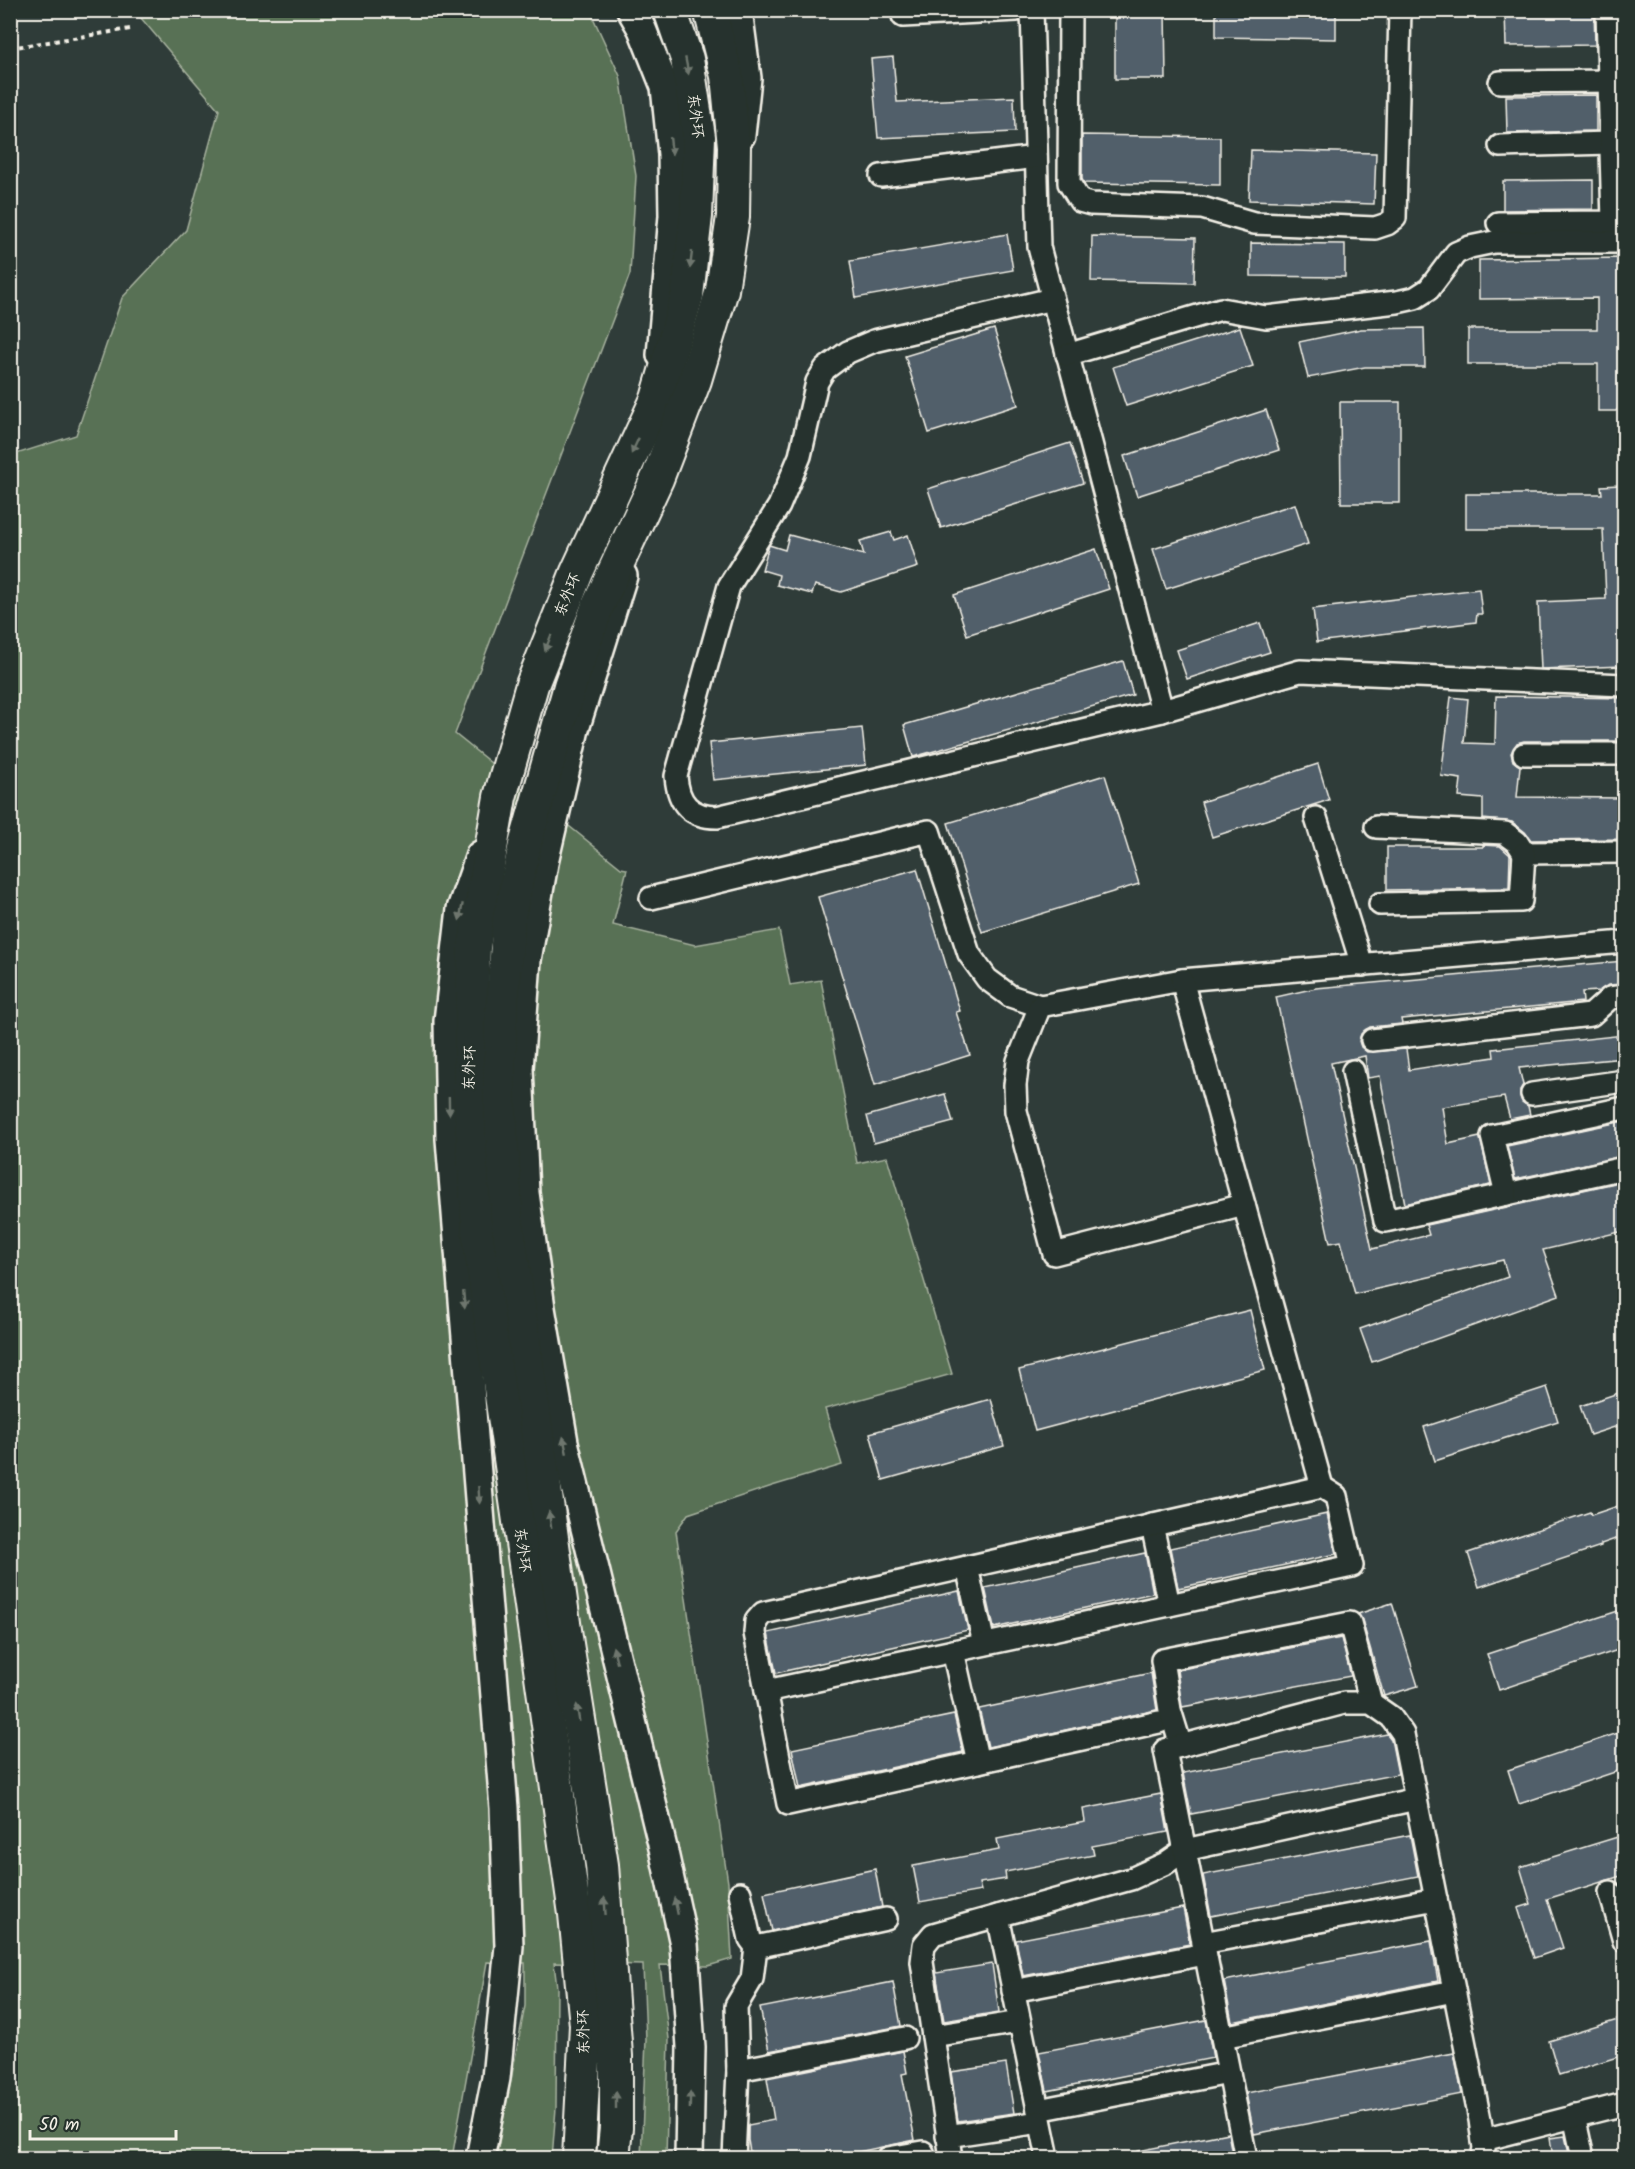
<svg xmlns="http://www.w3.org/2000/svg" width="1635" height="2169" font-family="Kalam,'LXGW WenKai TC',sans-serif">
	<rect width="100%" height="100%" fill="#2f3c39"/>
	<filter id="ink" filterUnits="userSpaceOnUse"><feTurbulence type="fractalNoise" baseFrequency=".0167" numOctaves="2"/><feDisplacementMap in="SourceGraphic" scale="12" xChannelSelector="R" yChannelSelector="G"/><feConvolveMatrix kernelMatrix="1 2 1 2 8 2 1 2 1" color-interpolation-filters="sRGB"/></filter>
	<g filter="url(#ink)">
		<polygon fill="#597155" stroke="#a6b19e" stroke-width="1.5" points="135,11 590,11 620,76 636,176 630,274 455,734 621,868 627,869 613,925 695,945 779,930 790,985 821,980 857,1163 887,1157 952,1374 825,1409 842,1465 772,1486 688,1514 676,1531 728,1883 732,1959 708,1966 660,1965 669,2039 666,2158 641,2158 646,2040 643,1965 554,1963 557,1988 556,2108 552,2158 496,2158 525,2006 525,1963 487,1962 452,2158 11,2158 10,456 76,435 122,298 186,230 219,110"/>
		<g fill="#515f6b" stroke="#f4f1e8" stroke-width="1.5">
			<polygon points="1115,10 1165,10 1166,79 1115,79"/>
			<polygon points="1216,10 1336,10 1336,39 1216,37"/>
			<polygon points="1505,10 1594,10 1595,45 1506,46"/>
			<polygon points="893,57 897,102 1014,97 1015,132 878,138 871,59"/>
			<polygon points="1596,95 1596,131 1507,133 1506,96"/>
			<polygon points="1082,135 1220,137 1220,185 1084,183 1082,179"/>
			<polygon points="1251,150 1376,153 1374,204 1249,200"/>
			<polygon points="1593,180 1593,209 1503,210 1503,181"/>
			<polygon points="1007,234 1013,270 856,298 850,261"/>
			<polygon points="1092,236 1195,238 1194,283 1091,281"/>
			<polygon points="1251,243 1345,244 1345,277 1251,276"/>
			<polygon points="1624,258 1624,402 1616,411 1598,411 1598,364 1468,364 1468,329 1597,329 1597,298 1479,299 1479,260"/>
			<polygon points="1240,327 1253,366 1126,406 1113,367"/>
			<polygon points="1424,328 1425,367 1365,367 1308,378 1299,342 1361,329"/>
			<polygon points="994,329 1018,405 929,433 905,356"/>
			<polygon points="1340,402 1400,402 1400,503 1341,503"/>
			<polygon points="1266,410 1279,450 1137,496 1124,456"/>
			<polygon points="1070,443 1083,483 941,528 928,489"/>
			<polygon points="1620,485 1624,490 1624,666 1541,669 1538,602 1606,599 1603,529 1466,529 1466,494 1602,494 1601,486"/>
			<polygon points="1295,504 1308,544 1166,589 1153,549"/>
			<polygon points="891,532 894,540 908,535 918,567 841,592 815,585 812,594 777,585 779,575 762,570 769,545 785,550 789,535 864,555 860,541"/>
			<polygon points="1096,549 1109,589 967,635 954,595"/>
			<polygon points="1479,589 1482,614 1477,614 1476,622 1317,642 1313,609"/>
			<polygon points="1260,623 1270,652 1187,679 1177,650"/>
			<polygon points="1123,661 1133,695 913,757 904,725"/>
			<polygon points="1496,696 1624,698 1624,741 1524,741 1517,743 1511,753 1513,761 1520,766 1517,797 1624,798 1624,839 1531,840 1525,832 1512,822 1483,819 1483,799 1459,797 1461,779 1441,776 1451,697 1468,699 1464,743 1495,744"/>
			<polygon points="862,728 866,765 713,780 709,743"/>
			<polygon points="1318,764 1329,800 1212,837 1201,802"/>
			<polygon points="1105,775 1139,884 982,932 948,823"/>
			<polygon points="1483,845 1500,846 1510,855 1509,888 1387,890 1387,847 1483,847"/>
			<polygon points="917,869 960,1011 956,1012 970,1055 875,1085 818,897"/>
			<polygon points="1624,961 1624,984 1608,985 1599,991 1582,992 1583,1002 1401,1019 1402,1024 1370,1027 1361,1034 1359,1041 1361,1047 1367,1052 1406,1049 1409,1070 1494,1057 1493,1049 1624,1035 1624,1058 1519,1068 1523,1085 1520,1090 1520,1096 1522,1102 1528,1106 1530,1115 1510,1119 1504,1097 1442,1107 1448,1144 1480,1137 1491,1185 1405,1204 1380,1076 1368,1078 1365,1056 1331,1063 1372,1249 1429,1235 1426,1225 1624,1181 1624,1231 1543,1250 1559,1295 1372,1362 1360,1329 1508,1277 1503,1260 1355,1294 1341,1241 1330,1243 1276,997 1316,988"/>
			<polygon points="945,1094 953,1122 874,1143 867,1116"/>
			<polygon points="1624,1121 1624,1156 1515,1179 1507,1146"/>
			<polygon points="1250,1310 1265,1370 1035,1431 1019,1370"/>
			<polygon points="1547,1387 1558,1421 1435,1461 1424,1427"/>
			<polygon points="1624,1391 1624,1424 1590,1435 1580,1406"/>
			<polygon points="991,1399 1004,1446 883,1480 870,1433"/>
			<polygon points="1624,1504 1624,1536 1601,1544 1601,1546 1479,1587 1468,1553 1590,1512 1591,1515"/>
			<polygon points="1327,1514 1336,1554 1178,1588 1170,1548"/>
			<polygon points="1145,1553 1153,1593 994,1628 985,1588"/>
			<polygon points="959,1591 968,1630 776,1673 768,1633"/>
			<polygon points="1392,1603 1418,1686 1384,1696 1362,1620 1358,1614"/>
			<polygon points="1624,1609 1624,1648 1499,1690 1487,1654"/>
			<polygon points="1341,1638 1351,1676 1182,1707 1177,1670"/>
			<polygon points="1151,1673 1157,1710 988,1747 979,1709"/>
			<polygon points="954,1715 963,1752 800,1788 792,1749"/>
			<polygon points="1624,1731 1624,1769 1519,1804 1508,1770"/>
			<polygon points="1387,1734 1391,1739 1398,1774 1191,1814 1183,1773"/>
			<polygon points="1161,1794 1168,1832 1092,1846 1094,1855 1005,1872 1006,1879 979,1883 981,1891 920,1902 913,1866 999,1850 997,1839 1085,1822 1083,1809"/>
			<polygon points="1410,1835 1418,1876 1211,1916 1203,1875"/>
			<polygon points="1624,1835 1624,1875 1547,1899 1563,1948 1534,1958 1518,1908 1531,1904 1520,1867"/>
			<polygon points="875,1869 882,1907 772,1931 764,1893"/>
			<polygon points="1183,1908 1190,1944 1023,1976 1016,1940"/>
			<polygon points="1431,1941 1438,1981 1232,2022 1224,1981"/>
			<polygon points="992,1964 999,2012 944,2021 936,1973"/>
			<polygon points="893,1982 901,2026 769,2051 760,2008"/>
			<polygon points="1624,2018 1624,2055 1559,2075 1549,2041"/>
			<polygon points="1206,2020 1213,2058 1047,2091 1039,2052"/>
			<polygon points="903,2051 907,2073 902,2074 915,2140 830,2158 751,2158 748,2140 748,2125 774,2120 767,2078"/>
			<polygon points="1454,2053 1462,2094 1254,2134 1246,2093"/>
			<polygon points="1006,2064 1014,2113 958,2121 951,2072"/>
			<polygon points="1228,2133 1233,2158 1139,2158 1138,2151"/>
			<polygon points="1565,2136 1570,2158 1553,2158 1550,2138"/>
		</g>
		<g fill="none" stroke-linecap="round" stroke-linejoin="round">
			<g stroke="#f4f1e8" stroke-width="26">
				<g id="minor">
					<polyline points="1032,10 1039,247 1162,711 1300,671 1624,685"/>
					<polyline points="1070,10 1069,183 1080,201 1091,204 1202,208 1254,223 1375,228 1387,224 1395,218 1400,10"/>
					<polyline points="903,16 1017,10"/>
					<polyline points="1500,82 1624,81"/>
					<polyline points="1500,146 1611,143"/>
					<polyline points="881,176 1036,157"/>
					<polyline points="1498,223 1613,222 1607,10"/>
					<path d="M1052,299l-178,42 -26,11 -23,17 -8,13 -17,74 -21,50 -50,80 -53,190c2,27 14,41 41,41l445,-106"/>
					<polyline points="1067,355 1221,309 1266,317 1397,302 1415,298 1429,289 1456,253 1470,247 1494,242 1624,242"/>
					<polyline points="1524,754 1624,754"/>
					<polyline points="1316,818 1362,965"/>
					<polyline points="1376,827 1505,833 1517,842 1524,853 1624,852"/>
					<polyline points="651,898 929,831 969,954 987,979 1010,996 1040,1006"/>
					<polyline points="1380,904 1521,901 1524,853"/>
					<polyline points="1372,1040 1591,1015 1610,998 1624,996"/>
					<polyline points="1353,1071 1385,1221 1624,1168"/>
					<polyline points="1532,1094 1624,1081"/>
					<polyline points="1506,1194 1492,1136 1624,1108"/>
					<polyline points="1244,1205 1054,1254 1016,1111 1015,1085 1018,1061 1040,1006 1182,980 1624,942"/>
					<polyline points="1152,1525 1169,1605"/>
					<polyline points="967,1567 984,1644"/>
					<polyline points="953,1651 978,1762"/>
					<polyline points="766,1691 1352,1566 1336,1496 1322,1487"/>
					<polyline points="1159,1722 788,1804 755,1633 756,1621 763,1613 1322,1487 1182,980"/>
					<polyline points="1181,1746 1170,1710 1162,1660 1350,1623 1371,1703"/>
					<polyline points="1610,1892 1624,1941"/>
					<polyline points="740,1893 750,1939 756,1947"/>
					<polyline points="998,1916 1048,2158"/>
					<polyline points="1203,1943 1436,1899"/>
					<polyline points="1013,1991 1205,1954"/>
					<polyline points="933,2036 1019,2022"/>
					<polyline points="1222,2037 1454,1991"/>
					<polyline points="738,2070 905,2038"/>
					<polyline points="1038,2110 1229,2073"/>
					<polyline points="1574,2116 1583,2158"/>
					<polyline points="947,2136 1040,2122"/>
					<polyline points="1483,2140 1624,2104"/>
					<polyline points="734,2158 738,2070 736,2006 752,1979 756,1947 886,1919"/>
					<polyline points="888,2158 923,2152"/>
					<polyline points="951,2158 922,1962 924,1945 933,1934 1131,1879 1166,1863 1185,1850 1416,1799"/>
					<polyline points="1246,2158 1165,1750 1344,1703 1371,1703 1391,1717 1403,1734 1480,2120 1484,2148 1482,2158"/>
				</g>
			</g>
			<g stroke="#f4f1e8" stroke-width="32">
				<g id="major">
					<polyline points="631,10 642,29 665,87 672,154 673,216 661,355"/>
					<polyline points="738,10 747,78 741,135"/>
					<polyline points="623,576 575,729 544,863 527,960 519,1069 525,1193 541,1308 564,1442 663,1848 684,1944 691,2047 689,2158"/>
					<polyline points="480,2158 496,2078 509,1946 504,1808 450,1139 448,1021 461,909 480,855"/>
				</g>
			</g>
			<g stroke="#f4f1e8" stroke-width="36">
				<g id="highway">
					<polyline points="579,2158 586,2025 575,1914 478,1234 469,1085 474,947 500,797 532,685 577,572 657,399 687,296 696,216 699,137 687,59 670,10"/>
					<polyline points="613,2158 616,2128 616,2056 602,1865 567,1644 507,1219 499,1088 501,1021 509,918 525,845 570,686 597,608 657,479 695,380 722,290 733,217 734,146 727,76 710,10"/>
				</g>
			</g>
			<polyline stroke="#f4f1e8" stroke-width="4" stroke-dasharray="4.5 4.5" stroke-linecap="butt" points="10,48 130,29"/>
			<use href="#minor" stroke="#26332d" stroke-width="21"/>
			<use href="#major" stroke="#26332d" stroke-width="27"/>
			<use href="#highway" stroke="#26332d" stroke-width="32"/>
		</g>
		<defs><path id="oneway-solid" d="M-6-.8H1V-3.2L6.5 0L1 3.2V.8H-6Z" transform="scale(1.5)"/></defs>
		<g fill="#6e766e">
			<use href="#oneway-solid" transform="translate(687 66) rotate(79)"/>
			<use href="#oneway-solid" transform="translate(671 146) rotate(84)"/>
			<use href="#oneway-solid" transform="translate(691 260) rotate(97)"/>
			<use href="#oneway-solid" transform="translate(635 446) rotate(115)"/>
			<use href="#oneway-solid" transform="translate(548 643) rotate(112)"/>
			<use href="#oneway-solid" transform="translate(461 912) rotate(101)"/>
			<use href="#oneway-solid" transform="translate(449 1106) rotate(89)"/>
			<use href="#oneway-solid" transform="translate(464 1300) rotate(85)"/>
			<use href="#oneway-solid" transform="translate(565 1445) rotate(-102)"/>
			<use href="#oneway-solid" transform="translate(479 1495) rotate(86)"/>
			<use href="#oneway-solid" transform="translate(550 1520) rotate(-98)"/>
			<use href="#oneway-solid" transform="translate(615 1655) rotate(-104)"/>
			<use href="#oneway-solid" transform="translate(578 1713) rotate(-99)"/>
			<use href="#oneway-solid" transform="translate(605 1906) rotate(-94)"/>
			<use href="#oneway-solid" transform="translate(676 1906) rotate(-102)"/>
			<use href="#oneway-solid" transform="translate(616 2100) rotate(-90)"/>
			<use href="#oneway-solid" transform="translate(690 2100) rotate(-89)"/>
		</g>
	</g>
	<g text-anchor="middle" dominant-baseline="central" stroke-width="4.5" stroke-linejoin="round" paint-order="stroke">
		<g font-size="15" fill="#f4f1e8" stroke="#26332d">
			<text transform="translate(695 116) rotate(83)">东外环</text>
			<text transform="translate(568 595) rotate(-68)">东外环</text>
			<text transform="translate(470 1068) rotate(-89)">东外环</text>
			<text transform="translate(522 1550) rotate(82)">东外环</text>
			<text transform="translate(584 2032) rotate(-91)">东外环</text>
		</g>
	</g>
	<rect width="1635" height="2169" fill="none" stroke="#26332d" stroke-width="36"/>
	<rect x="18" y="18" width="1599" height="2133" fill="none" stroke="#f4f1e8" stroke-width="2" filter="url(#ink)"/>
	<path d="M30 2130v9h146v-9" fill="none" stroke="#f4f1e8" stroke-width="3"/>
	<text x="39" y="2130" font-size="18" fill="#f4f1e8" stroke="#26332d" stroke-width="4.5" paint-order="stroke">50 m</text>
</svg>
